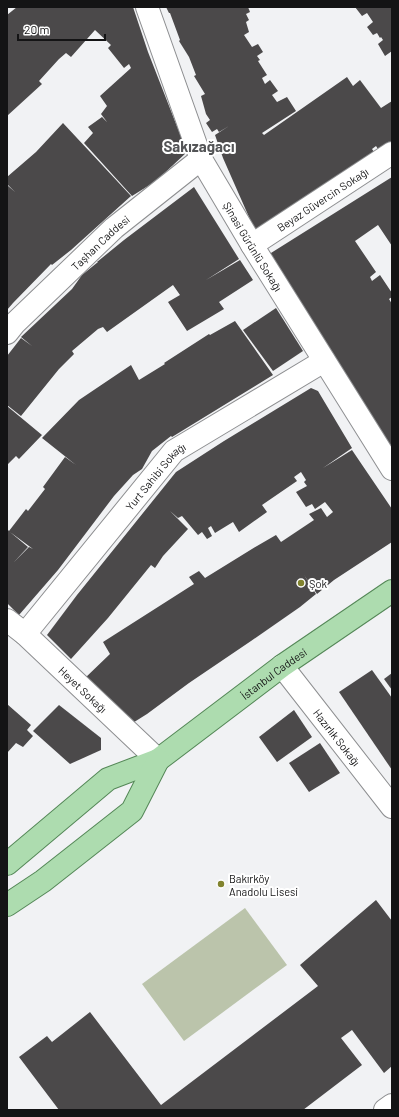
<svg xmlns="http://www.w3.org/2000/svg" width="399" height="1117" font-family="Barlow,sans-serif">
	<rect width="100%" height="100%" fill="#f1f2f4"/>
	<polygon fill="#bbc4ab" points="245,908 287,965 184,1041 142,984"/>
	<g fill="#4b494a" fill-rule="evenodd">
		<polygon points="17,7 133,7 148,52 187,152 156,181 132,196 84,143 93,133 88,127 102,117 107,122 101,114 107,106 100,96 131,68 129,64 124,68 108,48 111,45 95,30 71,57 66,53 59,59 39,81 42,84 7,116 7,15"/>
		<polygon points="166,7 248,7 250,12 246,14 249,20 246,22 249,32 244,35 252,47 258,44 263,52 257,56 260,60 258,61 267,75 262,78 265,84 270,80 278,91 272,95 277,102 287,97 296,111 262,133 264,135 347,77 353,86 360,80 381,108 392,101 392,144 380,152 376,146 372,149 376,155 256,233 223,158 215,135 229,126 219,132 217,129 212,132 206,123 210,120 206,114 201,96 205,94 194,76 196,75 189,57 179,41 180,40 170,13 169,13"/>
		<polygon points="355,7 392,7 392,51 385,56 378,44 383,40 381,37 380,38 377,33 373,35 367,27 373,22 367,13 362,16"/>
		<polygon points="63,123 131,196 71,250 52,265 51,264 13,303 7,310 7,185 15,192 7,184 7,177 36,152"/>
		<polygon points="392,177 392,246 378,225 355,241 376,272 370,277 372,281 380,275 392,293 392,297 389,299 392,304 392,465 263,258"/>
		<polygon points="194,187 239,259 206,280 240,260 253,280 219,302 224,309 187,331 168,302 180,295 173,285 107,332 103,327 98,329 72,351 74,354 59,369 21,416 7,405 7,356 21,338 32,346 21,337 72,289 82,275 98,262 97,262 124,240"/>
		<polygon points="276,308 303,351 273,371 243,330"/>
		<path d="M235,321l38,54 -101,62 -1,-1 -19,15 -10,18 -9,6 -19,21 -56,74 -39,45 -12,-12v-74l2,2 17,-22 2,2 17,-22 -2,-2 22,-30 11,8 -34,-27 37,-38 52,-35 8,15 26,-16 -1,-1 45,-29 1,1zM10,532l23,17 -4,-2 -15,15 14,-15z"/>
		<polygon points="311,388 318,391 352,448 323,468 352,450 392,509 392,542 334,580 317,594 304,575 316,594 300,607 251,641 189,683 147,714 131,724 84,679 110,654 103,642 194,584 189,577 199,571 205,578 257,546 276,535 281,542 314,520 309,514 321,508 327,517 333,512 325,502 315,509 312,504 306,507 296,492 307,486 304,482 306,480 301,472 294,477 297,481 262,505 267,512 239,532 233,522 215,533 211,526 208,528 212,536 207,539 202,532 198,535 182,516 178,518 170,511 188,529 163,556 155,568 151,565 108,618 71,659 47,635 77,595 176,472 224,441"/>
		<polygon points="7,406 42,435 19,459 16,456 7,465"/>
		<polygon points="372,670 392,698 392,770 339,692"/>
		<polygon points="392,673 392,690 384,679"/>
		<polygon points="7,704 31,725 27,730 33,736 23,747 16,743 7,753"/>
		<polygon points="59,705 101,738 101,750 70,764 33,731"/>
		<polygon points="294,710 312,737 277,762 259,737"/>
		<polygon points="320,743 340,773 309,792 289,763"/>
		<polygon points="376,900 392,921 392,1066 384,1073 352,1030 341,1038 362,1065 303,1110 59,1110 19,1057 47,1036 52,1042 90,1012 161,1105 318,986 300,965"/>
	</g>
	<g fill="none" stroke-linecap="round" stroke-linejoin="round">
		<g stroke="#8d8e90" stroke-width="24">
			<g id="minor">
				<path id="s1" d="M147,7l54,152 51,86 140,224"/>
				<path id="s2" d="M252,245l140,-92"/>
				<path id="s3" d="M7,333l8,-10 99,-95 87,-69"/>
				<path id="s4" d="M7,620l18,14 133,126"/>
				<path id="s5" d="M25,634l149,-183 150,-90"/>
				<path id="s6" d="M282,666l110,141"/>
				<polyline points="385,1110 392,1105"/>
			</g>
		</g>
		<g stroke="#548757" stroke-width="24">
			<g id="major">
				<path id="s7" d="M7,864l101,-85 50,-19 124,-94 110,-75"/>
				<polyline points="7,905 43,881 132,811 158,760"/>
			</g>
		</g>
		<use href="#minor" stroke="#fff" stroke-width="22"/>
		<use href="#major" stroke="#addcaf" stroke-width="22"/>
	</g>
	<g fill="#81832e" stroke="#fff" stroke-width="1.5">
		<circle cx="301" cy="583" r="4"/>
		<circle cx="221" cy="884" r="4"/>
	</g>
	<g text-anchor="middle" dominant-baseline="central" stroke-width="4" stroke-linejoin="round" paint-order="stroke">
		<g font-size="11" fill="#141415" stroke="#fff">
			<text stroke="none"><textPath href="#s2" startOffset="84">Beyaz Güvercin Sokağı</textPath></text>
			<text stroke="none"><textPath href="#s3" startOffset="130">Taşhan Caddesi</textPath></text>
			<text stroke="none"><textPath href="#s1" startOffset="263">Şinasi Gürünlü Sokağı</textPath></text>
			<text stroke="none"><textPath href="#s5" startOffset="205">Yurt Sahibi Sokağı</textPath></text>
			<text stroke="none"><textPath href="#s7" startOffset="330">İstanbul Caddesi</textPath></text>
			<text stroke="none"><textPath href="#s4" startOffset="103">Heyet Sokağı</textPath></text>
			<text stroke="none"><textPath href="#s6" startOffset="90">Hazırlık Sokağı</textPath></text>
		</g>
		<g font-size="11" fill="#141415" stroke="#fff" text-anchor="start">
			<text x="309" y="583">Şok</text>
			<text x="229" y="878">Bakırköy<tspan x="229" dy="13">Anadolu Lisesi</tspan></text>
		</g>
		<g font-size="15" font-weight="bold" fill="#535456" stroke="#fff">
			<text x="199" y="146">Sakızağacı</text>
		</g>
	</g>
	<rect width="399" height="1117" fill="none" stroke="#141415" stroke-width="16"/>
	<path d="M18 34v6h87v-6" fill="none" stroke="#141415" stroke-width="2"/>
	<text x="24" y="34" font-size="12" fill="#141415" stroke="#ffffff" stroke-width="3" paint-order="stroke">20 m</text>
</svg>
